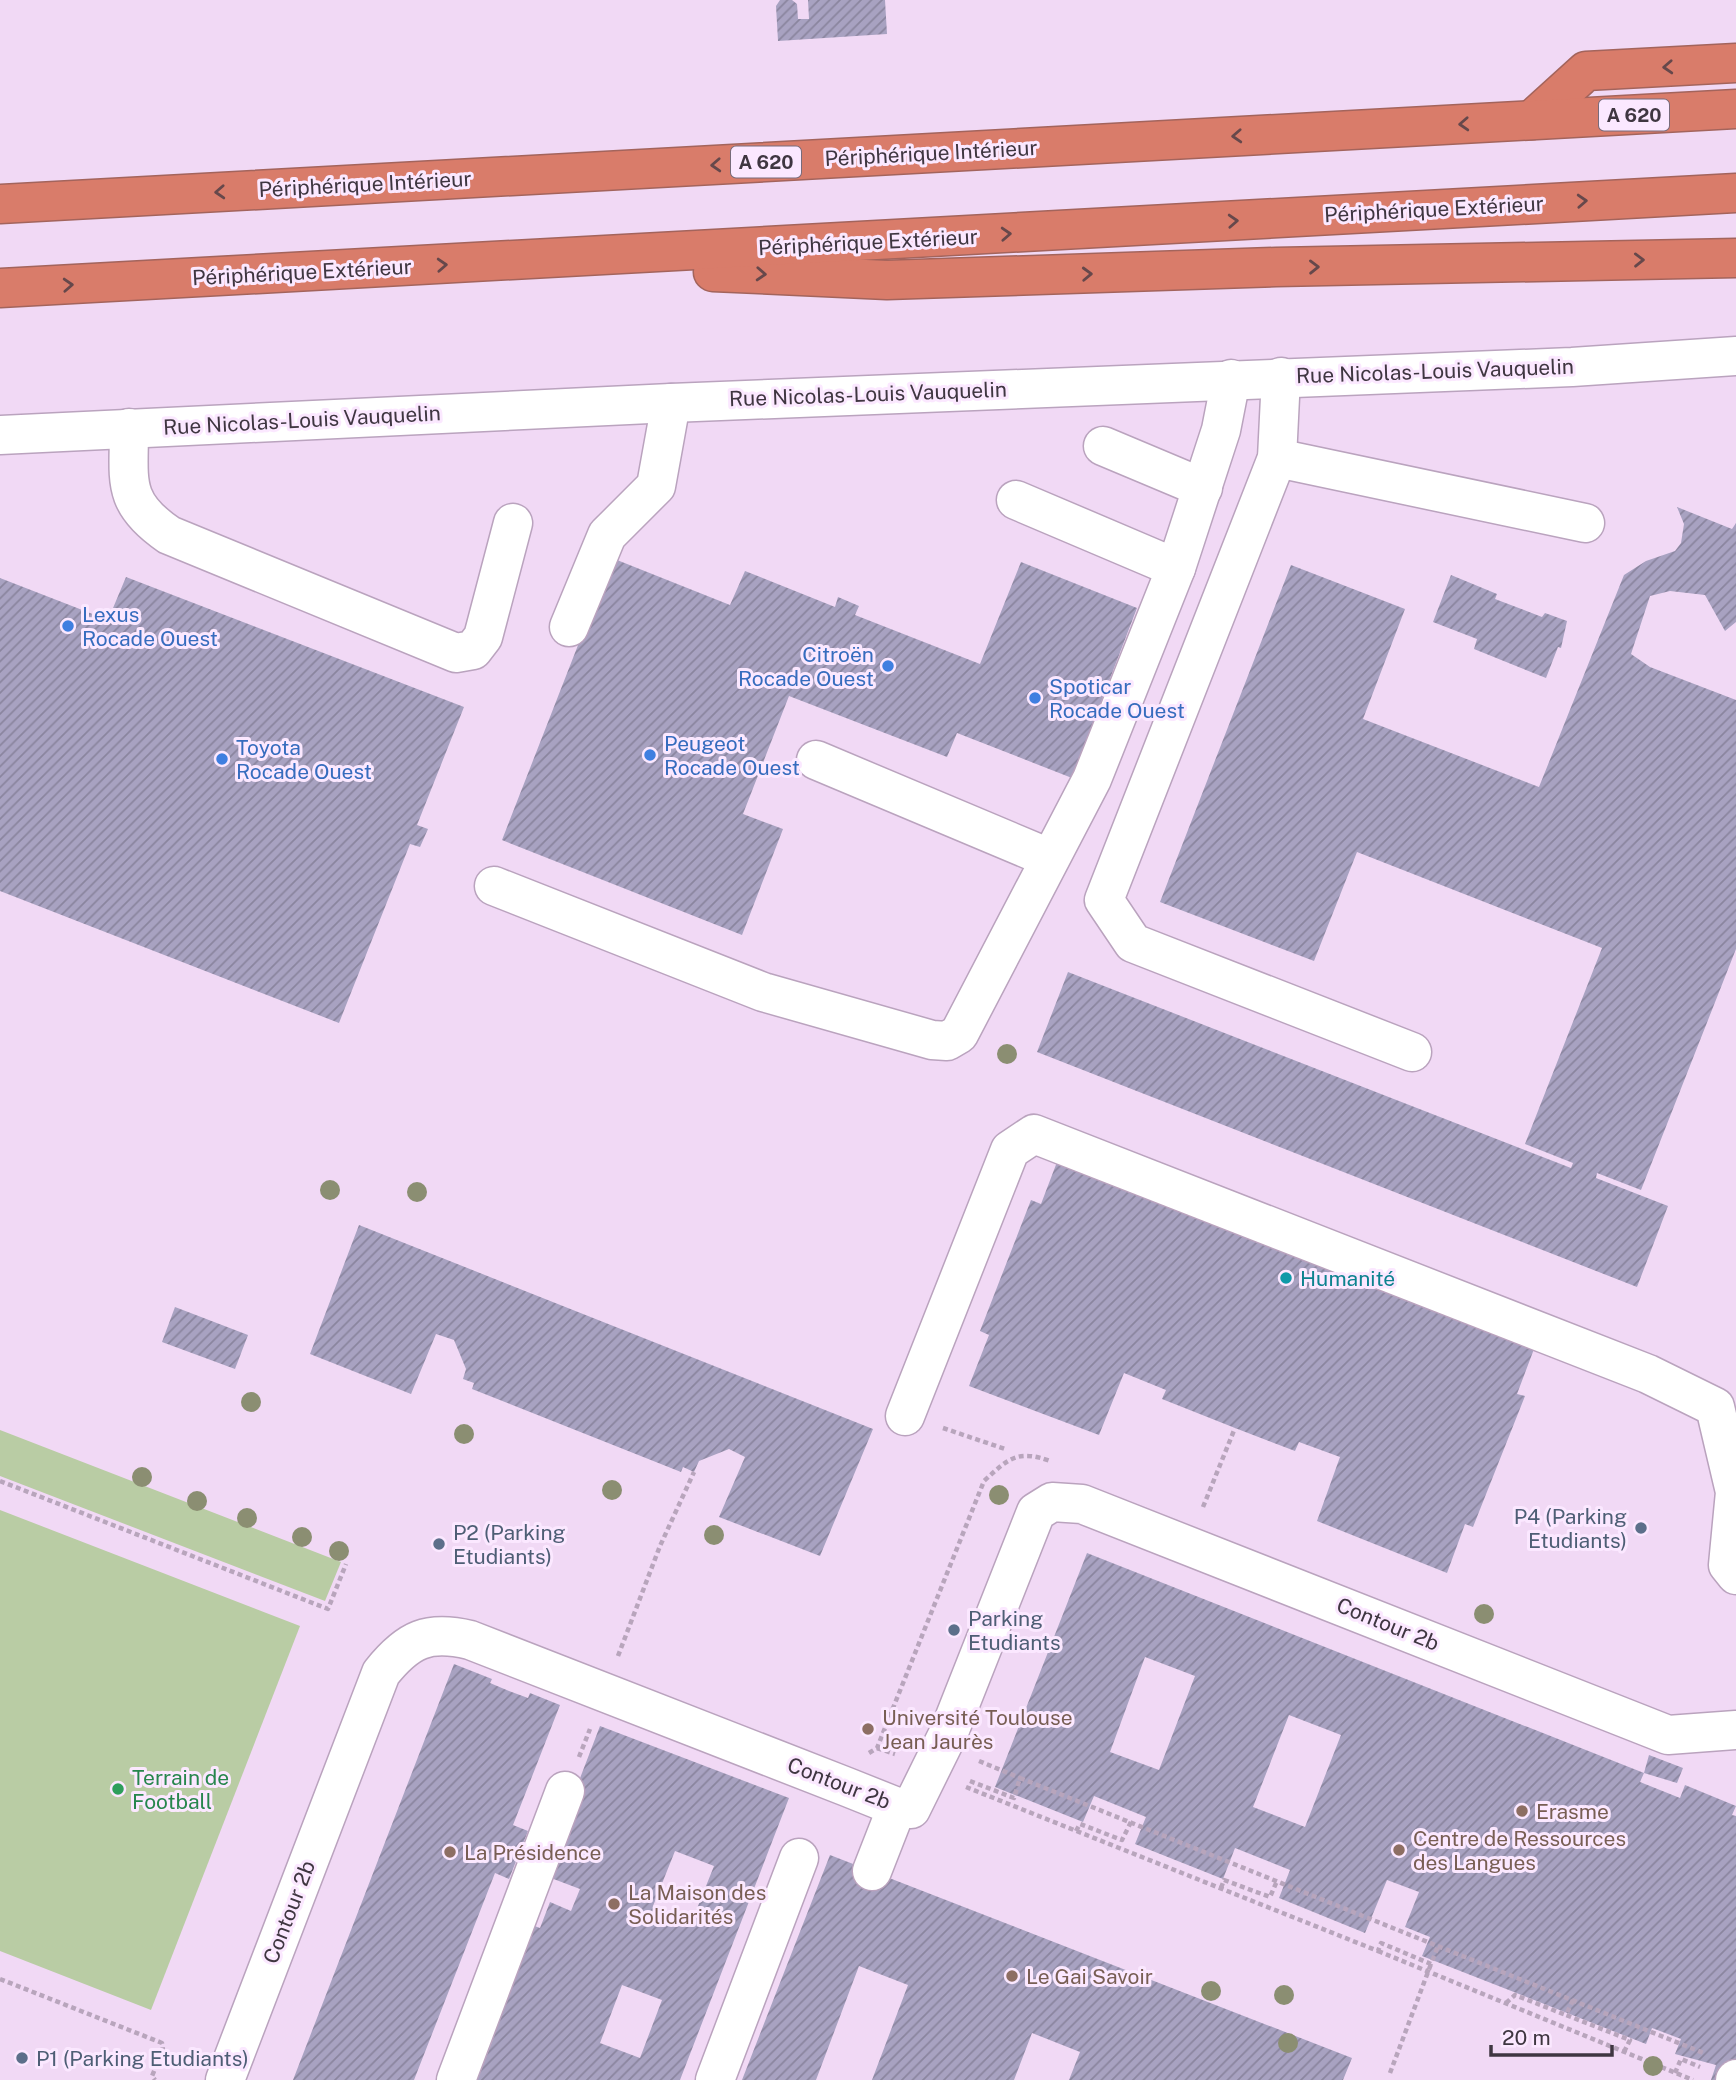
<svg xmlns="http://www.w3.org/2000/svg" width="1736" height="2080" font-family="'Public Sans',sans-serif">
	<defs>
		<pattern id="building-hatch" width="6" height="6" patternUnits="userSpaceOnUse" patternTransform="scale(1.75)"><rect width="6" height="6" fill="#a8a2c1"/><path d="M-1 1l2-2M0 6l6-6M5 7l2-2" fill="none" stroke="#8a859e"/></pattern>
	</defs>
	<rect width="100%" height="100%" fill="#f1d9f5"/>
	<g fill="#b9cca4">
		<polygon points="0,1430 341,1562 325,1601 0,1476"/>
		<polygon points="0,1510 300,1626 151,2010 0,1951"/>
	</g>
	<g fill="url(#building-hatch)" fill-rule="evenodd">
		<polygon points="792,0 797,4 798,19 809,19 808,0 885,0 887,34 778,41 776,6 780,0"/>
		<polygon points="1677,507 1732,529 1736,523 1736,622 1725,631 1705,595 1670,591 1650,596 1631,654 1650,667 1736,700 1736,949 1641,1190 1597,1173 1596,1178 1668,1206 1637,1287 1037,1052 1068,972 1571,1168 1573,1163 1525,1144 1602,948 1357,852 1314,961 1160,902 1291,565 1405,609 1363,719 1539,787 1624,575 1646,561 1675,551 1681,543 1684,524"/>
		<polygon points="612,558 730,605 745,571 835,607 838,597 859,606 855,615 980,664 1021,562 1137,608 1072,778 957,733 947,757 789,696 743,814 783,829 742,935 502,840"/>
		<polygon points="1451,575 1497,594 1495,599 1542,617 1545,613 1567,621 1561,648 1558,647 1546,678 1474,649 1477,639 1433,622"/>
		<polygon points="126,577 464,707 417,825 428,829 420,847 410,844 339,1023 0,891 0,578 108,620"/>
		<polygon points="1057,1162 1534,1349 1517,1394 1525,1396 1473,1527 1465,1524 1447,1573 1317,1521 1340,1457 1299,1442 1295,1451 1235,1428 1162,1399 1166,1390 1124,1373 1099,1435 969,1386 989,1335 980,1331 1031,1200 1041,1204"/>
		<polygon points="359,1225 873,1429 820,1556 719,1517 745,1457 729,1449 699,1461 694,1472 683,1467 681,1472 472,1389 474,1383 463,1379 466,1369 454,1340 436,1334 411,1394 310,1354"/>
		<polygon points="175,1307 248,1335 235,1369 162,1342"/>
		<path d="M1087,1553l557,220 5,-18 34,13 -6,15 -33,-10 -4,9 40,16 5,-13 51,21 -4,9 4,1v264h-25l5,-15 -41,-11 6,-15 -29,-11 -6,16 -224,-88 8,-19 -25,-10 14,-35 -32,-12 -22,53 -86,-35 11,-28 -55,-22 -12,31 -88,-35 11,-27 -52,-21 -11,26 -88,-35zM1145,1657l50,19 -36,94 -49,-18zM1289,1715l52,20 -36,92 -52,-20z"/>
		<polygon points="454,1664 492,1679 490,1683 509,1691 528,1698 530,1693 560,1705 513,1825 528,1831 509,1879 495,1873 414,2080 293,2080"/>
		<path d="M600,1726l189,72 -109,282h-203l16,-41 -13,-5 44,-112 16,6 10,-26 21,9 9,-22 -37,-14zM675,1851l39,15 -22,55 -39,-15zM622,1985l40,15 -22,58 -40,-15z"/>
		<polygon points="830,1855 1352,2058 1343,2080 1069,2080 1080,2052 1032,2033 1014,2080 872,2080 908,1985 859,1966 816,2080 742,2080"/>
	</g>
	<g fill="none" stroke-linecap="round" stroke-linejoin="round">
		<g stroke="#baa3be" stroke-width="41">
			<g id="minor">
				<polyline points="1281,377 1277,458 1104,900 1133,943 1412,1052"/>
				<path d="M129,428c0,53 -8,74 40,107l287,118 17,-3 10,-13 30,-114"/>
				<polyline points="0,435 671,403 1572,367 1736,356"/>
				<polyline points="1103,446 1203,488"/>
				<polyline points="1277,458 1585,523"/>
				<polyline points="1016,500 1176,568"/>
				<polyline points="569,627 607,535 656,486 671,403"/>
				<polyline points="816,760 1049,858"/>
				<polyline points="494,886 763,992 932,1040 947,1041 959,1034 1092,779 1176,568 1221,430 1231,379"/>
				<polyline points="905,1416 1010,1150 1034,1134 1648,1374 1715,1407 1735,1492 1728,1565 1736,1575"/>
				<polyline points="872,1871 897,1807"/>
				<path d="M225,2080l156,-407c27,-34 47,-43 89,-33l377,147 50,20 14,2 38,-77 87,-220 16,-10 30,2 586,231 68,-5"/>
				<polyline points="456,2080 565,1791"/>
				<polyline points="715,2080 799,1858"/>
				<polyline points="1735,2080 1736,2079"/>
			</g>
		</g>
		<g stroke="#a3645c" stroke-width="41">
			<g id="highway">
				<polyline points="1532,120 1586,71 1736,63"/>
				<polyline points="0,204 1736,109"/>
				<polyline points="713,272 887,280 1276,267 1736,258"/>
				<polyline points="0,288 1736,193"/>
			</g>
		</g>
		<g stroke="#b8a5bc" stroke-width="4.5" stroke-dasharray="5 3.5" stroke-linecap="butt">
			<polyline points="943,1428 1005,1449"/>
			<polyline points="0,1481 328,1609 346,1564"/>
			<polyline points="1203,1507 1235,1428"/>
			<polyline points="618,1656 660,1546 694,1472"/>
			<polyline points="877,1748 895,1754"/>
			<path d="M869,1753l8,-5 107,-267c24,-22 33,-32 66,-20"/>
			<polyline points="579,1757 590,1729"/>
			<polyline points="979,1761 1020,1778"/>
			<polyline points="970,1781 1014,1798 1020,1778 1706,2054"/>
			<polyline points="966,1787 1378,1951 1381,1943 1431,1964 1438,1946"/>
			<polyline points="1076,1831 1080,1824 1122,1840 1131,1822"/>
			<polyline points="1221,1888 1224,1880 1270,1897 1277,1881"/>
			<polyline points="1378,1951 1693,2080"/>
			<polyline points="0,1979 162,2043 163,2050 152,2076 155,2080"/>
			<polyline points="1573,2000 1566,2015 1630,2040 1624,2052"/>
			<polyline points="1506,2003 1515,1995 1566,2015"/>
			<polyline points="1675,2073 1681,2059 1700,2067"/>
		</g>
		<use href="#minor" stroke="#fff" stroke-width="38"/>
		<use href="#highway" stroke="#d97c6a" stroke-width="38"/>
		<polyline stroke="#b8a5bc" stroke-width="4.5" stroke-dasharray="5 3.5" stroke-linecap="butt" points="1390,2073 1431,1964"/>
	</g>
	<g fill="#8b8e72">
		<circle cx="1007" cy="1054" r="10"/>
		<circle cx="330" cy="1190" r="10"/>
		<circle cx="417" cy="1192" r="10"/>
		<circle cx="251" cy="1402" r="10"/>
		<circle cx="464" cy="1434" r="10"/>
		<circle cx="142" cy="1477" r="10"/>
		<circle cx="612" cy="1490" r="10"/>
		<circle cx="999" cy="1495" r="10"/>
		<circle cx="197" cy="1501" r="10"/>
		<circle cx="247" cy="1518" r="10"/>
		<circle cx="714" cy="1535" r="10"/>
		<circle cx="302" cy="1537" r="10"/>
		<circle cx="339" cy="1551" r="10"/>
		<circle cx="1484" cy="1614" r="10"/>
		<circle cx="1211" cy="1991" r="10"/>
		<circle cx="1284" cy="1995" r="10"/>
		<circle cx="1288" cy="2043" r="10"/>
		<circle cx="1653" cy="2066" r="10"/>
	</g>
	<defs><path id="oneway-chevron" d="M-2-3.5L2.5 0L-2 3.5" fill="none" stroke-width="1.6" stroke-linecap="round" stroke-linejoin="round" transform="scale(1.75)"/></defs>
	<g stroke="#66484b">
		<use href="#oneway-chevron" transform="translate(1668 67) rotate(177)"/>
		<use href="#oneway-chevron" transform="translate(1464 124) rotate(177)"/>
		<use href="#oneway-chevron" transform="translate(1237 136) rotate(177)"/>
		<use href="#oneway-chevron" transform="translate(716 165) rotate(177)"/>
		<use href="#oneway-chevron" transform="translate(220 192) rotate(177)"/>
		<use href="#oneway-chevron" transform="translate(1582 201) rotate(-3)"/>
		<use href="#oneway-chevron" transform="translate(1233 221) rotate(-3)"/>
		<use href="#oneway-chevron" transform="translate(1006 234) rotate(-3)"/>
		<use href="#oneway-chevron" transform="translate(1639 260) rotate(-1)"/>
		<use href="#oneway-chevron" transform="translate(442 265) rotate(-3)"/>
		<use href="#oneway-chevron" transform="translate(1314 267) rotate(-1)"/>
		<use href="#oneway-chevron" transform="translate(761 274) rotate(3)"/>
		<use href="#oneway-chevron" transform="translate(1087 274) rotate(-2)"/>
		<use href="#oneway-chevron" transform="translate(68 285) rotate(-3)"/>
	</g>
	<g fill="#3f7fe0" stroke="#fbe8ff" stroke-width="2.5">
		<circle cx="68" cy="626" r="7"/>
		<circle cx="888" cy="666" r="7"/>
		<circle cx="1035" cy="698" r="7"/>
		<circle cx="650" cy="755" r="7"/>
		<circle cx="222" cy="759" r="7"/>
	</g>
	<circle fill="#0f9aa8" stroke="#fbe8ff" stroke-width="2.5" cx="1286" cy="1278" r="7"/>
	<g fill="#5c6f8a" stroke="#fbe8ff" stroke-width="2.5">
		<circle cx="1641" cy="1528" r="7"/>
		<circle cx="439" cy="1544" r="7"/>
		<circle cx="954" cy="1630" r="7"/>
		<circle cx="22" cy="2058" r="7"/>
	</g>
	<g fill="#8d6e63" stroke="#fbe8ff" stroke-width="2.5">
		<circle cx="868" cy="1729" r="7"/>
		<circle cx="1522" cy="1811" r="7"/>
		<circle cx="1399" cy="1850" r="7"/>
		<circle cx="450" cy="1852" r="7"/>
		<circle cx="614" cy="1904" r="7"/>
		<circle cx="1012" cy="1976" r="7"/>
	</g>
	<circle fill="#2e9e5b" stroke="#fbe8ff" stroke-width="2.5" cx="118" cy="1789" r="7"/>
	<g text-anchor="middle" dominant-baseline="central" stroke-width="6" stroke-linejoin="round" paint-order="stroke">
		<g fill="#fbe8ff" stroke="#776b7a" stroke-width="2">
			<rect x="1599" y="99.5" width="70" height="31" rx="5"/>
			<rect x="731" y="146.5" width="70" height="31" rx="5"/>
		</g>
		<g font-size="19" font-weight="bold" fill="#3f3641">
			<text x="1634" y="115">A 620</text>
			<text x="766" y="162">A 620</text>
		</g>
		<g font-size="21" fill="#3f3641" stroke="#fbe8ff">
			<text transform="translate(931 153) rotate(-3)">Périphérique Intérieur</text>
			<text transform="translate(365 184) rotate(-3)">Périphérique Intérieur</text>
			<text transform="translate(1434 209) rotate(-3)">Périphérique Extérieur</text>
			<text transform="translate(868 242) rotate(-3)">Périphérique Extérieur</text>
			<text transform="translate(302 272) rotate(-3)">Périphérique Extérieur</text>
			<text transform="translate(1435 371) rotate(-2)">Rue Nicolas-Louis Vauquelin</text>
			<text transform="translate(868 394) rotate(-2)">Rue Nicolas-Louis Vauquelin</text>
			<text transform="translate(302 420) rotate(-3)">Rue Nicolas-Louis Vauquelin</text>
			<text transform="translate(1388 1624) rotate(22)">Contour 2b</text>
			<text transform="translate(839 1783) rotate(21)">Contour 2b</text>
			<text transform="translate(289 1912) rotate(-69)">Contour 2b</text>
		</g>
		<g font-size="21" fill="#366cbe" stroke="#fbe8ff" text-anchor="start">
			<text x="82" y="614">Lexus<tspan x="82" dy="24">Rocade Ouest</tspan></text>
			<text x="874" y="654" text-anchor="end">Citroën<tspan x="874" dy="24">Rocade Ouest</tspan></text>
			<text x="1049" y="686">Spoticar<tspan x="1049" dy="24">Rocade Ouest</tspan></text>
			<text x="664" y="743">Peugeot<tspan x="664" dy="24">Rocade Ouest</tspan></text>
			<text x="236" y="747">Toyota<tspan x="236" dy="24">Rocade Ouest</tspan></text>
		</g>
		<g font-size="21" fill="#0d838f" stroke="#fbe8ff" text-anchor="start">
			<text x="1300" y="1278">Humanité</text>
		</g>
		<g font-size="21" fill="#4e5e75" stroke="#fbe8ff" text-anchor="start">
			<text x="1627" y="1516" text-anchor="end">P4 (Parking<tspan x="1627" dy="24">Etudiants)</tspan></text>
			<text x="453" y="1532">P2 (Parking<tspan x="453" dy="24">Etudiants)</tspan></text>
			<text x="968" y="1618">Parking<tspan x="968" dy="24">Etudiants</tspan></text>
			<text x="36" y="2058">P1 (Parking Etudiants)</text>
		</g>
		<g font-size="21" fill="#785e54" stroke="#fbe8ff" text-anchor="start">
			<text x="882" y="1717">Université Toulouse<tspan x="882" dy="24">Jean Jaurès</tspan></text>
			<text x="1536" y="1811">Erasme</text>
			<text x="1413" y="1838">Centre de Ressources<tspan x="1413" dy="24">des Langues</tspan></text>
			<text x="464" y="1852">La Présidence</text>
			<text x="628" y="1892">La Maison des<tspan x="628" dy="24">Solidarités</tspan></text>
			<text x="1026" y="1976">Le Gai Savoir</text>
		</g>
		<g font-size="21" fill="#27864d" stroke="#fbe8ff" text-anchor="start">
			<text x="132" y="1777">Terrain de<tspan x="132" dy="24">Football</tspan></text>
		</g>
	</g>
	<path d="M1491 2045v10h121v-10" fill="none" stroke="#3f3641" stroke-width="3.5"/>
	<text x="1502" y="2045" font-size="21" fill="#3f3641" stroke="#fbe8ff" stroke-width="5" paint-order="stroke">20 m</text>
</svg>
